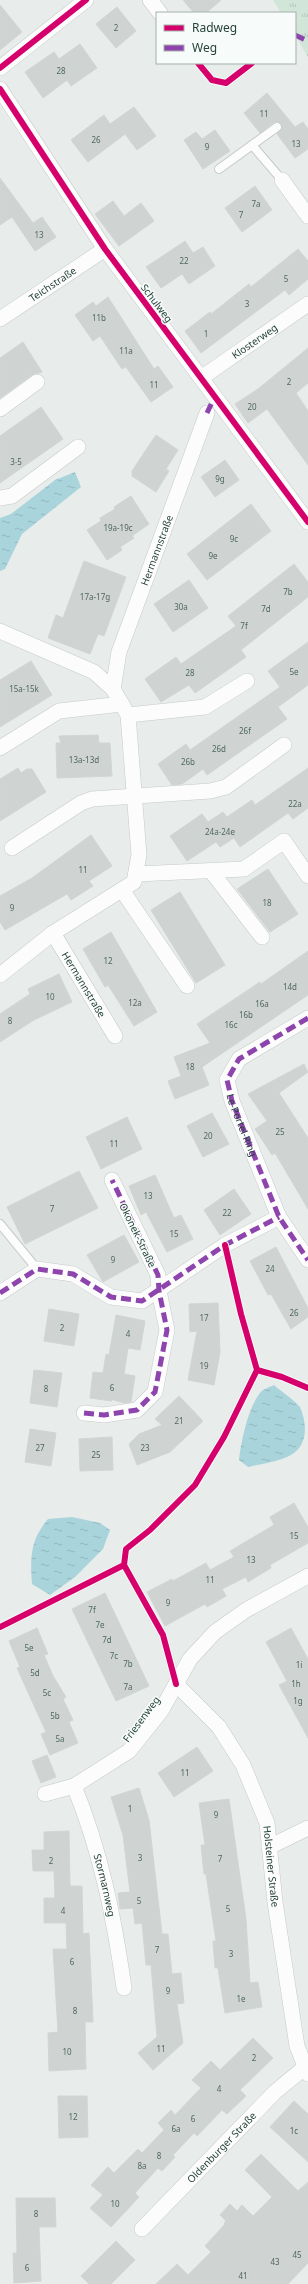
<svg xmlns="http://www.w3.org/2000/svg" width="308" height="2284" font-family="'Noto Sans',sans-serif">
	<defs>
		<pattern id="grass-tufts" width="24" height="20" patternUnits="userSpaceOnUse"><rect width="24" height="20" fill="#d1e6d8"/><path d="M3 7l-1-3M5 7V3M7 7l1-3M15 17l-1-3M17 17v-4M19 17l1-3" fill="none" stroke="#b3c6ba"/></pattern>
		<pattern id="water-ripples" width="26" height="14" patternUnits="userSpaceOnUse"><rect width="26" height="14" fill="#a9d4db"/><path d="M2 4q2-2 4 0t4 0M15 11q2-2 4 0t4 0" fill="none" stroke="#91b7bd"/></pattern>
	</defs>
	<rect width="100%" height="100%" fill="#e8edeb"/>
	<polygon fill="url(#grass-tufts)" points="273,0 308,0 308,57 295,35 295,13 281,13"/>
	<g fill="url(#water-ripples)">
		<polygon points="75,472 81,487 22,534 5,569 0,571 0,518 11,514 55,480"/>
		<path d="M274,1385c8,7 19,14 26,22 8,19 8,41 -13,50 -11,5 -26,7 -39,10l-9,-7c2,-19 9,-52 21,-67 3,-4 10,-6 14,-8z"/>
		<path d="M72,1517l28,6 10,7 -7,19 -28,28 -25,18 -18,-11c-2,-26 -2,-44 16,-65z"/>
	</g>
	<g fill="#cfd4d2" stroke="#d1d6d4">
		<polygon points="183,0 221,0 206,13 194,13"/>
		<polygon points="0,5 22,32 0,50"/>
		<polygon points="117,7 136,31 116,48 96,24"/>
		<polygon points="80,44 97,68 71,86 67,80 43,98 25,72 54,52 59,59"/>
		<polygon points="267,93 295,127 303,122 308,129 308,149 295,158 277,134 282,129 281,123 274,122 260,133 244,113"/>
		<polygon points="134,107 156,136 137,150 125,134 88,162 71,140 104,115 110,124"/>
		<polygon points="215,130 230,151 203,169 184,140 196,132 202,139"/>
		<polygon points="0,178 33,223 42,217 56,237 35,251 12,217 0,225"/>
		<polygon points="255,186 272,210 242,232 225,208"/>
		<polygon points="113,201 124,216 141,203 154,221 119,246 95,214"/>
		<polygon points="185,241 193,253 203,247 215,266 189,284 182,274 161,288 146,267"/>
		<polygon points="298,249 308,261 308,279 289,295 285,290 201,353 185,331 210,312 211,314 249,284 251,287"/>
		<polygon points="108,297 154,369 158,366 173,387 151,402 126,367 122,369 100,336 93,341 75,315 93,302 96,306"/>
		<polygon points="23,342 42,372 32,375 0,398 0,358"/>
		<polygon points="308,348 308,383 296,393 308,411 308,465 267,409 248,423 235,404 258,389"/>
		<polygon points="41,407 63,439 0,483 0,436"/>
		<polygon points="156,435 178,450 166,469 169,471 156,492 132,476 132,471"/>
		<polygon points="225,460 239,480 215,497 201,477"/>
		<polygon points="131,496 149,524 132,536 134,538 120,547 122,550 107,560 87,530 101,521 100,518 115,509 114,507"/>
		<polygon points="251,504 271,531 207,580 187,554"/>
		<polygon points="84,561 126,577 104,636 98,634 90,654 48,638 56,615 63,618"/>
		<polygon points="294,564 308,582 308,597 241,650 246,657 195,693 189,685 161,702 145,679 176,657 181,664 236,626 228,616"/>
		<polygon points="189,580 208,608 173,632 154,604"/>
		<polygon points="308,642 308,685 278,707 287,719 207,775 203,769 182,784 172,785 158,764 186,744 190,750 280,687 268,671"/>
		<polygon points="31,661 52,695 0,727 0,680"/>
		<polygon points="98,735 99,743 110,743 112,776 57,778 56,743 61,743 59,736"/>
		<polygon points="18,768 21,773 27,769 32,769 46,792 0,821 0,779"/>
		<polygon points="308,768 308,808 293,819 288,813 240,847 234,838 220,847 216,842 187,861 170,836 202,814 208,822 223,812 227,817 252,800 255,805"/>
		<polygon points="91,835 112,866 89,881 93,886 71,900 67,894 5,930 0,922 0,896 32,878"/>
		<polygon points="268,869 298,914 270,932 237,889"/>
		<polygon points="180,892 225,965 196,983 151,910"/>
		<polygon points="111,932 157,1012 134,1026 108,985 105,987 83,949"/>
		<polygon points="308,951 308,995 202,1067 209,1085 175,1099 168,1081 181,1076 174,1057 210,1043 197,1024 260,982 261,984"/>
		<polygon points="59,974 72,1002 34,1020 0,1042 0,1014 30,994 28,989"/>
		<polygon points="304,1064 308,1072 279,1093 308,1138 308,1209 275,1153 272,1155 255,1129 267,1121 248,1094"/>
		<polygon points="212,1113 229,1144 203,1157 187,1126"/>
		<polygon points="127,1117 142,1149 101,1169 86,1137"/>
		<polygon points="79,1171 98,1208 25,1244 7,1207"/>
		<polygon points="155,1175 174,1218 181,1215 193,1239 167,1252 146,1212 141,1215 129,1186"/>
		<polygon points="234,1189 251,1214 220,1235 204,1210"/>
		<polygon points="124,1235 139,1262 103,1282 87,1255"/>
		<polygon points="276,1247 308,1308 308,1317 291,1329 271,1294 268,1295 250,1261"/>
		<polygon points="218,1303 220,1352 214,1385 188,1380 197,1331 190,1332 189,1304"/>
		<polygon points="49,1309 79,1314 74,1346 44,1341"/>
		<polygon points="116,1315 145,1321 140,1350 128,1348 124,1374 135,1376 131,1402 124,1403 111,1399 112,1401 90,1398 93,1372 103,1373 106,1354 109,1355"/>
		<polygon points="34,1370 62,1373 57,1407 30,1403"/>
		<polygon points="179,1396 203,1421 170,1452 137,1465 129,1444 139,1434 162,1425 155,1419"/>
		<polygon points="30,1429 56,1433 51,1466 25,1462"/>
		<polygon points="112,1437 113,1470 80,1471 79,1439"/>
		<polygon points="294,1503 308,1527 308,1543 270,1565 271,1568 248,1582 246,1577 222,1589 226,1596 207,1607 205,1604 165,1626 147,1592 172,1579 173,1581 206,1563 210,1570 234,1557 230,1551 274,1525 270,1517"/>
		<polygon points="105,1593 149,1686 116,1701 72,1609"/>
		<polygon points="37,1628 48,1654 44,1655 53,1676 66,1697 63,1699 73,1720 69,1722 78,1743 50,1755 41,1734 46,1732 17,1668 20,1667 9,1641"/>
		<polygon points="291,1628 308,1659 308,1738 279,1685 287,1681 266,1642"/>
		<polygon points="197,1747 213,1771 174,1797 158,1773"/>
		<polygon points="47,1755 56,1777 41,1783 32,1761"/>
		<polygon points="139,1788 149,1820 162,1934 168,1934 172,1974 181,1973 184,2003 177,2004 183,2043 153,2070 138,2053 157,2037 151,1965 146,1965 142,1923 135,1924 133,1908 120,1909 118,1893 130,1892 123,1835 111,1797"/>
		<polygon points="229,1799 246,1919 250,1983 258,1982 262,2007 225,2013 218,1968 215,1968 213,1941 216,1941 206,1874 204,1874 201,1845 205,1845 199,1803"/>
		<polygon points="69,1831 70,1886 82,1886 83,1934 89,1933 93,2022 85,2022 86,2069 49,2071 48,2033 58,2032 53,1949 67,1949 66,1923 44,1923 44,1898 55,1898 54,1871 33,1871 32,1850 44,1850 44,1832"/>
		<polygon points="253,2038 273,2058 240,2090 246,2096 227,2114 222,2110 197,2136 194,2133 173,2155 175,2157 162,2171 158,2168 135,2193 139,2197 111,2227 90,2208 103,2195 91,2185 108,2167 114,2173 138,2149 142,2153 164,2130 158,2123 171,2110 175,2115 201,2088 192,2080 211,2061 220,2070"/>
		<polygon points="58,2096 87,2096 88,2137 59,2138"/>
		<polygon points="294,2101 308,2114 308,2162 270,2127"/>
		<polygon points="261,2154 298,2191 308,2182 308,2263 288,2284 156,2284 177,2264 188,2275 211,2252 205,2246 225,2224 224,2223 226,2221 220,2215 230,2204 237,2211 242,2205 253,2216 272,2197 245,2170"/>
		<polygon points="16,2198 55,2198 56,2227 39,2227 41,2281 14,2283 13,2253 17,2253"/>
		<polygon points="116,2241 135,2260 111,2284 89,2284 81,2276"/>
	</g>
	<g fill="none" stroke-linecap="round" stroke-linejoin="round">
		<g stroke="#c5cac8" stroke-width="10">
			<g id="service">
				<polyline points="252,145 282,180"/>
				<polyline points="219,169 277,127"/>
				<polyline points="0,1224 37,1269"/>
			</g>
		</g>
		<g stroke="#c5cac8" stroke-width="16">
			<g id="minor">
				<polyline points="150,0 160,13"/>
				<polyline points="0,68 86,0"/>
				<polyline points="0,89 105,249 308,522"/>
				<polyline points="282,180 308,216"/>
				<path id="s1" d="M0,319l105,-70"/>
				<path id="s2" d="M201,378l107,-74"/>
				<polyline points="0,409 37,382"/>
				<polyline points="0,498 12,496 78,447"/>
				<polyline points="0,631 94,672 113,689 128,715 139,855 134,882 53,933 0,975"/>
				<path id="s3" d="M113,689l6,-37 88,-239"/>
				<polyline points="128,715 205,707 247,681"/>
				<polyline points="0,748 59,711 122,704"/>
				<polyline points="12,848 81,803 92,799 210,791 226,787 284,745"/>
				<polyline points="211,871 262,937"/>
				<polyline points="137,874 244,869 284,841 308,876"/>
				<polyline points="122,890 187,986"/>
				<path id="s4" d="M53,933l62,103"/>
				<polyline points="308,1018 239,1059 227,1080 232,1101 279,1217 308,1260"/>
				<polyline points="0,1293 37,1269 73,1274 111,1297 142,1301 225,1245 279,1217"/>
				<polyline points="84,1413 104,1415 137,1410 155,1392 167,1330 159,1291 158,1275 112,1180"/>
				<path id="s5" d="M176,1684l43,43 24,38 24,58 8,79 22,144 11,28"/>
				<path id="s6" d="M74,1786c27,66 40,131 50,202"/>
				<polyline points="45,1794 74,1786 129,1751 161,1711 190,1659 215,1632 246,1610 308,1576"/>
				<polyline points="269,1847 308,1828"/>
				<path id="s7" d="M142,2229l133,-137 29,-24"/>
			</g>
		</g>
		<use href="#service" stroke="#fcfcfc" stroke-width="8"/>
		<use href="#minor" stroke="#fcfcfc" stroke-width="15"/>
		<g stroke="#8e44ad" stroke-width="5" stroke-dasharray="10 5" stroke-linecap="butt">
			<polyline points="295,35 308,41"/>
			<polyline points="207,413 214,398"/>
			<path id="s8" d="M308,1018l-69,41 -12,21 5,21 47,116 29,43"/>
			<polyline points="0,1293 37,1269 73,1274 111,1297 142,1301 225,1245 279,1217"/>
			<polyline points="84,1413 104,1415 137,1410 155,1392 167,1330 159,1291 158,1275 112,1180"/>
		</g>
		<g stroke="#f7fbf9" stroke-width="8">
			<g id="cycleway">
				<polyline points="198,63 212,80 226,83 252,63"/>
				<polyline points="0,68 86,0"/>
				<polyline points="0,89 105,249 308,522"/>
				<polyline points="257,1370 282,1377 308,1388"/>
				<polyline points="124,1565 163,1635 176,1684"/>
				<polyline points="0,1627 124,1565 126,1549 150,1530 195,1485 224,1437 257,1370 241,1314 225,1245"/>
			</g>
		</g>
		<use href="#cycleway" stroke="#d6006c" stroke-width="6"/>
	</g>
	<g text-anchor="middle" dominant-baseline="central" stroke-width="3" stroke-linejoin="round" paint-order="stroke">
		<g font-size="8" fill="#506761">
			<text x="116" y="27">2</text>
			<text x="61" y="70">28</text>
			<text x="264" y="113">11</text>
			<text x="96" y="139">26</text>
			<text x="296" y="143">13</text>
			<text x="207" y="146">9</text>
			<text x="256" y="203">7a</text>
			<text x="241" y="214">7</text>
			<text x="39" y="234">13</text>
			<text x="184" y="260">22</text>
			<text x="286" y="278">5</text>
			<text x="247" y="303">3</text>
			<text x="99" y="317">11b</text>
			<text x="206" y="333">1</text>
			<text x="126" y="350">11a</text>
			<text x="289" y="381">2</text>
			<text x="154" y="384">11</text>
			<text x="252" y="406">20</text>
			<text x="16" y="461">3-5</text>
			<text x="220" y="478">9g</text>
			<text x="118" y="527">19a-19c</text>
			<text x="234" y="538">9c</text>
			<text x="213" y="555">9e</text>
			<text x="288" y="591">7b</text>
			<text x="95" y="596">17a-17g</text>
			<text x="181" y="606">30a</text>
			<text x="266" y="608">7d</text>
			<text x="244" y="625">7f</text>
			<text x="294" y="671">5e</text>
			<text x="190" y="672">28</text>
			<text x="24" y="688">15a-15k</text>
			<text x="245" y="730">26f</text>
			<text x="219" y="748">26d</text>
			<text x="84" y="759">13a-13d</text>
			<text x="188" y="761">26b</text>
			<text x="295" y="803">22a</text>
			<text x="220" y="831">24a-24e</text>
			<text x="83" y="869">11</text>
			<text x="267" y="902">18</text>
			<text x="12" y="907">9</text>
			<text x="108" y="960">12</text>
			<text x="290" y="986">14d</text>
			<text x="50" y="996">10</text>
			<text x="135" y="1002">12a</text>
			<text x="262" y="1003">16a</text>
			<text x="246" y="1014">16b</text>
			<text x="10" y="1020">8</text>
			<text x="231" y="1024">16c</text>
			<text x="190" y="1066">18</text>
			<text x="280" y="1131">25</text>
			<text x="208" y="1135">20</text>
			<text x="114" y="1143">11</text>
			<text x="148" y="1195">13</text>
			<text x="52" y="1208">7</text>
			<text x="227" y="1212">22</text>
			<text x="174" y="1233">15</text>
			<text x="113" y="1259">9</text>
			<text x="270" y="1268">24</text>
			<text x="294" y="1312">26</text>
			<text x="204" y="1317">17</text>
			<text x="62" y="1327">2</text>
			<text x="128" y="1333">4</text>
			<text x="204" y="1365">19</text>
			<text x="112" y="1387">6</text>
			<text x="46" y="1388">8</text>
			<text x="179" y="1420">21</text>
			<text x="40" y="1447">27</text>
			<text x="145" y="1447">23</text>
			<text x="96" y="1454">25</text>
			<text x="294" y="1535">15</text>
			<text x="251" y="1559">13</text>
			<text x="210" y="1579">11</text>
			<text x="168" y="1602">9</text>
			<text x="92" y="1609">7f</text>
			<text x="100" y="1624">7e</text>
			<text x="107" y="1639">7d</text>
			<text x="29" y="1647">5e</text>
			<text x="114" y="1655">7c</text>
			<text x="128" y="1663">7b</text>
			<text x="299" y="1664">1i</text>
			<text x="35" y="1672">5d</text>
			<text x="296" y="1683">1h</text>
			<text x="128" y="1686">7a</text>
			<text x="47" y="1692">5c</text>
			<text x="298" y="1700">1g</text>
			<text x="55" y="1715">5b</text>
			<text x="60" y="1738">5a</text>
			<text x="185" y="1772">11</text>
			<text x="130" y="1808">1</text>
			<text x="216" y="1814">9</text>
			<text x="140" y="1857">3</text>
			<text x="220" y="1858">7</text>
			<text x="51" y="1860">2</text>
			<text x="139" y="1900">5</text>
			<text x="228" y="1908">5</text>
			<text x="63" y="1910">4</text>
			<text x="157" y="1949">7</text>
			<text x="231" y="1953">3</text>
			<text x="72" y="1961">6</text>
			<text x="168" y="1990">9</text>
			<text x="241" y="1998">1e</text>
			<text x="75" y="2010">8</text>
			<text x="161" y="2048">11</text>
			<text x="67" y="2051">10</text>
			<text x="254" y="2057">2</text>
			<text x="219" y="2088">4</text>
			<text x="73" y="2116">12</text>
			<text x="193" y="2118">6</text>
			<text x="176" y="2128">6a</text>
			<text x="294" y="2130">1c</text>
			<text x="159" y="2155">8</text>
			<text x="142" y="2165">8a</text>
			<text x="115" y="2203">10</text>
			<text x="36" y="2213">8</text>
			<text x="297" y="2254">45</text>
			<text x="275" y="2261">43</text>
			<text x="27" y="2267">6</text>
			<text x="243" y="2275">41</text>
		</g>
		<g font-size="10" fill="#24423a" stroke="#f7fbf9">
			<text stroke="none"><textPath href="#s1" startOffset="63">Teichstraße</textPath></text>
			<text transform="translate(157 303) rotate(53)">Schulweg</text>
			<text stroke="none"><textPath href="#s2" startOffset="65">Klosterweg</textPath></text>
			<text stroke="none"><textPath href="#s3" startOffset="146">Hermannstraße</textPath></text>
			<text stroke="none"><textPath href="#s4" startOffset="60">Hermannstraße</textPath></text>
			<text stroke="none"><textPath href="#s8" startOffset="152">Le-Portel-Ring</textPath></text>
			<text transform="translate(138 1235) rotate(64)">Okonek-Straße</text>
			<text transform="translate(141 1719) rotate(-53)">Friesenweg</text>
			<text stroke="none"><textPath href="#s5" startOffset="212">Holsteiner Straße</textPath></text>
			<text stroke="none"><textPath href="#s6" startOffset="104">Stormarnweg</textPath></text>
			<text stroke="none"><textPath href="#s7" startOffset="114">Oldenburger Straße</textPath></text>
		</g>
	</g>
	<rect x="156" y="12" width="140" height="52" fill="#f7fbf9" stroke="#a3b1ad"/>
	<rect x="164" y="25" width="20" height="6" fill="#d6006c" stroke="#a3b1ad"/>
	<text x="192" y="32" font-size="12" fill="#24423a">Radweg</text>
	<rect x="164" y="45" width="20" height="6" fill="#8e44ad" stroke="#a3b1ad"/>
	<text x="192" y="52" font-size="12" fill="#24423a">Weg</text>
</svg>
